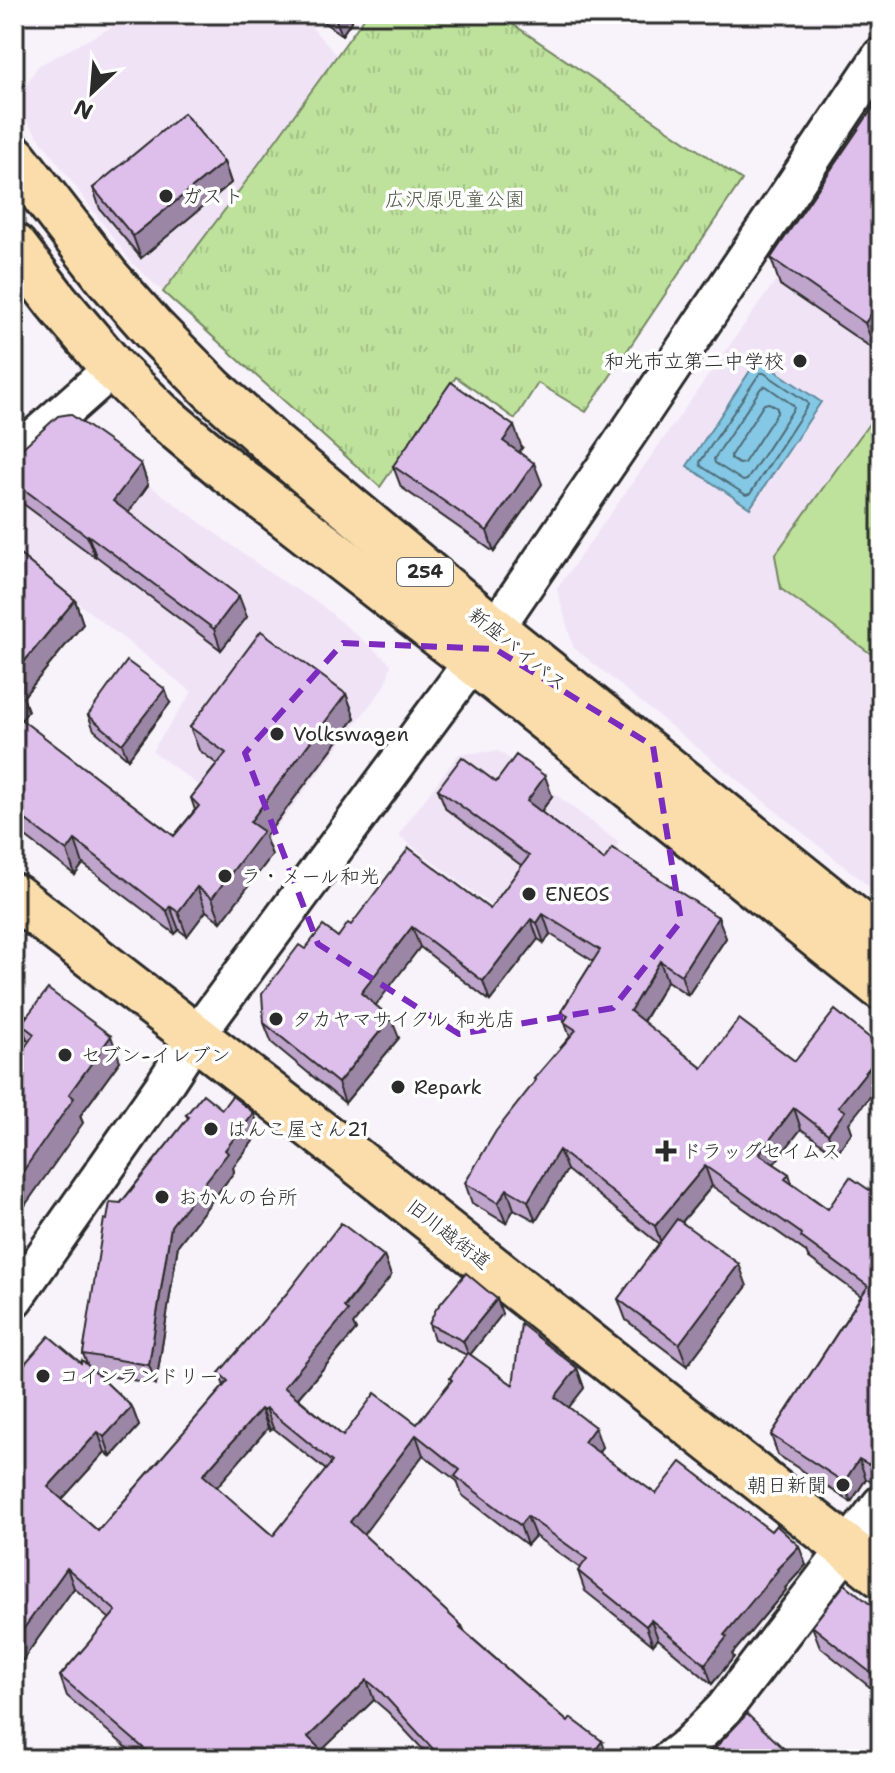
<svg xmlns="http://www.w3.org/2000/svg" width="895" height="1773" font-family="'Shantell Sans','Klee One',sans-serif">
	<defs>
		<pattern id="park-tufts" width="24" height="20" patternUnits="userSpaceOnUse" patternTransform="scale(2)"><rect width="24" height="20" fill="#bee29c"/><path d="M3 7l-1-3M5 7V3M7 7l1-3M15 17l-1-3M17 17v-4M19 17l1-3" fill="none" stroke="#a3c287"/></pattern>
	</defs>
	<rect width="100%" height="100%" fill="#f8f2fb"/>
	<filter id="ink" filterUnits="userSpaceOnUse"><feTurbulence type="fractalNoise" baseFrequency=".0125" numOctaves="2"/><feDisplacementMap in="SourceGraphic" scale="16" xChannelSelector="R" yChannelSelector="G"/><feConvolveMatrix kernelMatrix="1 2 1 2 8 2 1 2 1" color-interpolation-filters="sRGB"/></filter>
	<g filter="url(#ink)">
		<g fill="#f0e3f6">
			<polygon points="137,14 300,14 337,56 242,187 163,292 132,263 14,104 38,66"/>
			<polygon points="881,132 881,896 573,647 557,589"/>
			<polygon points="72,429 274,576 320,604 391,664 386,684 269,837 152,751 192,692 14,553 14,479"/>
			<polygon points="499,751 619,843 543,945 398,835 459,754"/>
		</g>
		<polygon fill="url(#park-tufts)" stroke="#748664" stroke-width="2" points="367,14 498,14 742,180 586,412 538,383 515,419 456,377 380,487 163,292 242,187"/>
		<polygon fill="#bee29c" stroke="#748664" stroke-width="2" points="881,407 881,661 781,589 775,555"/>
		<polygon fill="#84c8e5" stroke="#60899b" stroke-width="2" points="758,359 821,402 750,508 687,466"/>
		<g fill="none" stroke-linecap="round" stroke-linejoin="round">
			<g stroke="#4f6a75" stroke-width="2">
				<polygon points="760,373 764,373 807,402 808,405 750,494 746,495 701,466 700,462"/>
				<polygon points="766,386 793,405 794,408 747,480 743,481 715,463 714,459 761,388"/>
				<polygon points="769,403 777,408 777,413 744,463 739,464 731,459 731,455 764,404"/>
			</g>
			<g stroke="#2b2b2b" stroke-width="42">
				<g id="minor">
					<polyline points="14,456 113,368"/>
					<polyline points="14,1299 162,1088 196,1036 473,661 635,423 881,56"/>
					<polyline points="670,1759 688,1745 724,1709 881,1504"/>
				</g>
			</g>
			<g stroke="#2b2b2b" stroke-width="50">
				<polyline id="major" points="14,896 354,1159 881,1575"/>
			</g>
			<g stroke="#2b2b2b" stroke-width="50">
				<g id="highway">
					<polyline points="14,157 107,277 153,329 212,389 276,447 494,629 881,941"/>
					<polyline points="14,246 56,301 113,368 159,413 228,471 473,661 881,987"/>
				</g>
			</g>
			<use href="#minor" stroke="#fff" stroke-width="36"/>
			<use href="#major" stroke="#faddab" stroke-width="44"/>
			<use href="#highway" stroke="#faddab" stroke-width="44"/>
		</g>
		<g fill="#bfa4cb" stroke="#2b2b2b" stroke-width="2" fill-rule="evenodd">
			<polygon points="312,14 356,14 342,35"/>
			<polygon points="881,96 881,341 875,350 780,285 771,258"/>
			<polygon points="224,162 231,183 141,258 100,209 93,188"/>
			<polygon points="522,448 519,452 542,484 494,552 401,487 393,466"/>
			<polygon points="14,453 141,464 148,485 128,513 247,617 221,650 96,556 95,557 14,497"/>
			<polygon points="14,550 75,600 83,624 23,697 28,711 21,720 174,836 195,810 191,798 217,764 199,750 190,727 346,694 355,718 265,837 272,855 221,922 206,911 187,936 179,930 175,934 83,864 75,875 14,828"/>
			<polygon points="170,703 128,759 94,730 88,715"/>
			<polygon points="496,782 552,796 541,812 604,860 718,917 726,938 688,995 667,981 643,1022 702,1068 849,1123 852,1132 836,1154 801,1129 774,1164 789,1174 792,1183 828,1209 881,1198 881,1484 875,1484 866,1479 851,1502 778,1455 771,1435 861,1296 808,1257 806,1252 712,1186 682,1222 747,1286 687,1366 626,1320 618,1299 659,1244 567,1170 536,1221 514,1209 506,1223 472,1203 465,1183 535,1081 534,1079 570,1037 561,1012 593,961 550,934 544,943 538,939 490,1001 420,947 375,1005 399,1038 345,1103 272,1043 264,1023 305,949 338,937 351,925 490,909 522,866 446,809 438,789"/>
			<polygon points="14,1006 27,1016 120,1061 80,1116 83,1123 27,1039 14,1052"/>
			<path d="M222,1109l38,23 -27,35 1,5 -56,73 -22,139 -59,-10 35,33 7,19 -28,31 -6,-5 -43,47 36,32 126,-145 -5,-13 165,-117 7,20 -38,48 3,6 -58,68 45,38 74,-12 34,-43 -1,-3 17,-23 -33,-16 -5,-15 68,-25 5,15 -32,41 43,30 64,-17 7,20 -15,19 33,40 -4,5 58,42 150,71 -21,23 1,2 -54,64 2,3 -22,27 -54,-45 -5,6 -68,-54 -7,-20 2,-3 -45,-32 -8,9 -65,-50 -5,-14 -34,-26 -60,79 99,92 3,6 103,90 34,19 -173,15 -41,-44 -14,-12 -52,50 8,9h-190l-73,-63 -7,-20 50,-57 -36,-31 -60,84v-296l67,-13 6,1 -4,-10 24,-134 81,-102 -2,-3zM268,1428l2,2 3,-2 53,42 -53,66 -57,-49z"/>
			<polygon points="881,1613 881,1696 820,1647 812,1626"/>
			<polygon points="715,1748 795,1759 719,1759"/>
		</g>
		<g fill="#9b86a5" stroke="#2b2b2b" stroke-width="2">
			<polygon points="340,14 356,14 342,35 336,20"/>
			<polygon points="224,162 231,183 141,258 133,236"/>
			<polygon points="881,300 881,341 875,350 865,323"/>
			<polygon points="514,426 522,448 511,462 503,441"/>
			<polygon points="534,463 542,484 494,552 487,531"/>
			<polygon points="141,464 148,485 121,523 113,501"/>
			<polygon points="88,535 96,556 95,557 87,536"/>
			<polygon points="239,596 247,617 221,650 214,629"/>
			<polygon points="75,600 83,624 23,697 28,711 14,730 14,674"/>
			<polygon points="165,689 170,703 128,759 122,744"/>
			<polygon points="346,694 355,718 265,837 272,855 221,922 212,898 250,822"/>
			<polygon points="545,776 552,796 534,821 527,801"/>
			<polygon points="75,840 83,864 75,875 67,851"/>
			<polygon points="197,887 206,911 187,936 178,912"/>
			<polygon points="170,906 179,930 175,934 167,911"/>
			<polygon points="543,914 550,934 544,943 537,923"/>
			<polygon points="718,917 726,938 688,995 681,975"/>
			<polygon points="531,919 538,939 490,1001 483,981"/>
			<polygon points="412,927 420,947 369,1014 361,993"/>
			<polygon points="660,961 667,981 637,1031 630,1011"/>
			<polygon points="391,1018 399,1038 345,1103 338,1083"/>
			<polygon points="21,1024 27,1039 14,1053 14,1032"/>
			<polygon points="111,1036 120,1061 80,1116 83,1123 14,1221 14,1184 69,1094"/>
			<polygon points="881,1053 881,1083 849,1123 852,1132 836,1154 828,1134 838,1107"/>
			<polygon points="794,1108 801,1129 766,1174 759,1154"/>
			<polygon points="254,1113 260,1132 233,1167 234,1172 178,1245 156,1384 149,1365 171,1226 225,1150"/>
			<polygon points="559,1150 567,1170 536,1221 528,1201"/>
			<polygon points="705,1166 712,1186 662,1246 655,1226"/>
			<polygon points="507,1189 514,1209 506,1223 498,1203"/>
			<polygon points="384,1256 391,1276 353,1324 356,1330 291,1406 284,1387"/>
			<polygon points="739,1264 747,1286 687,1366 679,1344"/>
			<polygon points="497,1299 502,1314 469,1356 463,1341"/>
			<polygon points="577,1368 584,1388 562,1416 555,1397"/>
			<polygon points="132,1407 139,1426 111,1457 104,1437"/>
			<polygon points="266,1408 273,1428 270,1430 263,1411"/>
			<polygon points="261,1409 268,1428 210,1495 203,1475"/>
			<polygon points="595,1427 602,1447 591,1462 584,1442"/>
			<polygon points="98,1432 105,1452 55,1507 48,1487"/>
			<polygon points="416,1435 423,1455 358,1542 350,1522"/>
			<polygon points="859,1459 866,1479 851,1502 844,1482"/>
			<polygon points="527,1516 535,1536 527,1545 520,1525"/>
			<polygon points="799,1546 806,1565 785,1588 786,1590 732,1654 734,1657 712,1684 705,1664 724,1635 777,1569"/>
			<polygon points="67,1568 74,1588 14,1672 14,1642"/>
			<polygon points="651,1620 658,1639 653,1645 646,1626"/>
			<polygon points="367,1680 374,1700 315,1757 308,1737"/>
			<polygon points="602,1741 608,1759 589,1759"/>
		</g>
		<g fill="#debfec" stroke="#2b2b2b" stroke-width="2" fill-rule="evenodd">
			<polygon points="328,14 340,14 336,20"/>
			<polygon points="881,96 881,300 865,323 771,258"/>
			<polygon points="184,113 224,162 133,236 93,188"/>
			<polygon points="451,382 514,426 503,441 534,463 487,531 393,466"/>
			<polygon points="70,414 141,464 113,501 239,596 214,629 88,535 87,536 14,482 14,453 20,450 58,416"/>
			<polygon points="14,550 75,600 14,674 14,626 17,623 14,620"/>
			<polygon points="261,631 346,694 250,822 263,831 212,898 197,887 178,912 170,906 167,911 75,840 67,851 14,811 14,714 174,836 199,806 191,798 226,753 190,727"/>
			<polygon points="127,661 165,689 122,744 88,715"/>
			<polygon points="14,684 19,688 14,695"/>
			<polygon points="516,755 545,776 527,801 604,860 612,848 718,917 681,975 660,961 630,1011 702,1068 739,1019 795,1061 835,1010 881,1047 881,1053 838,1107 845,1111 828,1134 794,1108 759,1154 789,1174 785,1179 828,1209 850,1177 881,1198 881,1465 877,1463 868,1464 859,1459 844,1482 771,1435 868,1286 801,1237 802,1234 705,1166 655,1226 559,1150 528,1201 507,1189 498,1203 465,1183 496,1131 536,1080 534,1079 576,1030 564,1022 568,1016 561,1012 600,950 543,914 537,923 531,919 483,981 412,927 361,993 391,1018 338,1083 264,1023 262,994 299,945 305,949 323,926 338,937 348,923 351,925 409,848 490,909 529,856 438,789 462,757 496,782"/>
			<polygon points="48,989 111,1036 69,1094 74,1098 14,1184 14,1063 34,1034 21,1024"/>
			<polygon points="14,1006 27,1016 14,1032"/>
			<polygon points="203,1094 222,1109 232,1096 254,1113 225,1150 228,1153 171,1226 149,1365 83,1354 104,1219 107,1220 110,1202 121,1203 189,1117 186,1115"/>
			<polygon points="677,1219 739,1264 679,1344 618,1299"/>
			<path d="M341,1223l43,33 -40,51 4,4 -64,76 59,49 32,-43 42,31 35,-44 -2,-2 18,-25 45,32 8,-61 56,44 -22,29 40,30 -11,15 72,52 25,-32 90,69 5,-6 23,21 -22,23 1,1 -54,65 3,2 -22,27 -54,-44 -5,6 -68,-55 9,-12 -60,-43 -7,9 -65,-49 5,-6 -44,-35 -66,87 112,104 -2,2 108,94 3,-4 31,23 -13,18h-163l8,-9 -53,-58 -14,-12 -59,57 22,22h-174l-96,-83 56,-65 -49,-43 -53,74v-266l35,-40 32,27 1,-3 50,47 -28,30 -6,-5 -50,55 50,44 130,-150 -9,-8 68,-80zM266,1408l66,54 -59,74 -70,-61 58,-66 2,2z"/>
			<polygon points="466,1273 497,1299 463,1341 429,1324 436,1309"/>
			<polygon points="845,1584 881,1613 881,1681 812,1626"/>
			<polygon points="747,1714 795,1759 726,1759 715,1748"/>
			<polygon points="873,1748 881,1753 881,1759 865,1759"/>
		</g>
	</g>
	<path fill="none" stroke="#7b2cbf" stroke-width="6" stroke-dasharray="16 10" stroke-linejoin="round" d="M343,643l152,6 158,97 28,175 -68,87 -154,26 -141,-90 -73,-191z"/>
	<g fill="#2b2b2b" stroke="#fff" stroke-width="3">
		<circle cx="166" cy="196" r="8"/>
		<circle cx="800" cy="361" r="8"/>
		<circle cx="277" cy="734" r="8"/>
		<circle cx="225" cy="876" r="8"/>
		<circle cx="529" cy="894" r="8"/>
		<circle cx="276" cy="1019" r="8"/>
		<circle cx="65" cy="1055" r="8"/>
		<circle cx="398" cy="1087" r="8"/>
		<circle cx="211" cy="1129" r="8"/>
		<path d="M662 1139h8v8h8v8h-8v8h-8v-8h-8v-8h8z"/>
		<circle cx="162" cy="1197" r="8"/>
		<circle cx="43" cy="1376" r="8"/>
		<circle cx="843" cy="1485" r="8"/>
	</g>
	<g text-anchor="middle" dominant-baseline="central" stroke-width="7" stroke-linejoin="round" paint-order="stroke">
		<rect fill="#fff" stroke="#6b6b6b" stroke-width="2" x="397" y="558" width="56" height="28" rx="6"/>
		<g font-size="18" font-weight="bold" fill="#2b2b2b">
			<text x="425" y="572">254</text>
		</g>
		<g font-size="20" fill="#2b2b2b" stroke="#fff" text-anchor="start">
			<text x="182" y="196">ガスト</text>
			<text x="784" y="361" text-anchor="end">和光市立第二中学校</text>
			<text x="293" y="734">Volkswagen</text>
			<text x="241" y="876">ラ・メール和光</text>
			<text x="545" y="894">ENEOS</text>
			<text x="292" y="1019">タカヤマサイクル 和光店</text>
			<text x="81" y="1055">セブン-イレブン</text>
			<text x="414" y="1087">Repark</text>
			<text x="227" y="1129">はんこ屋さん21</text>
			<text x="682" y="1151">ドラッグセイムス</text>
			<text x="178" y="1197">おかんの台所</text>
			<text x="59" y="1376">コインランドリー</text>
			<text x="827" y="1485" text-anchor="end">朝日新聞</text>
		</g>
		<g font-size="20" fill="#505947" stroke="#fff">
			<text x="455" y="199">広沢原児童公園</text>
		</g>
		<g font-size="20" fill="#2b2b2b" stroke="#fff">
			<text transform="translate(518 649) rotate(39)">新座バイパス</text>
			<text transform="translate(449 1234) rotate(38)">旧川越街道</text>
		</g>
	</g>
	<rect width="895" height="1773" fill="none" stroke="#fff" stroke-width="48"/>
	<rect x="24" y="24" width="847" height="1725" fill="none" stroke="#2b2b2b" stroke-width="3" filter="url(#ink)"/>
	<g transform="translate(92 92) rotate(206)" stroke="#ffffff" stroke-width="6" paint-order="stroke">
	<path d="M0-6L14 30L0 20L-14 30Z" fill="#2b2b2b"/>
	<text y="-12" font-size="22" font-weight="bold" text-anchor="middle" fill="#2b2b2b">N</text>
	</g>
</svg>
